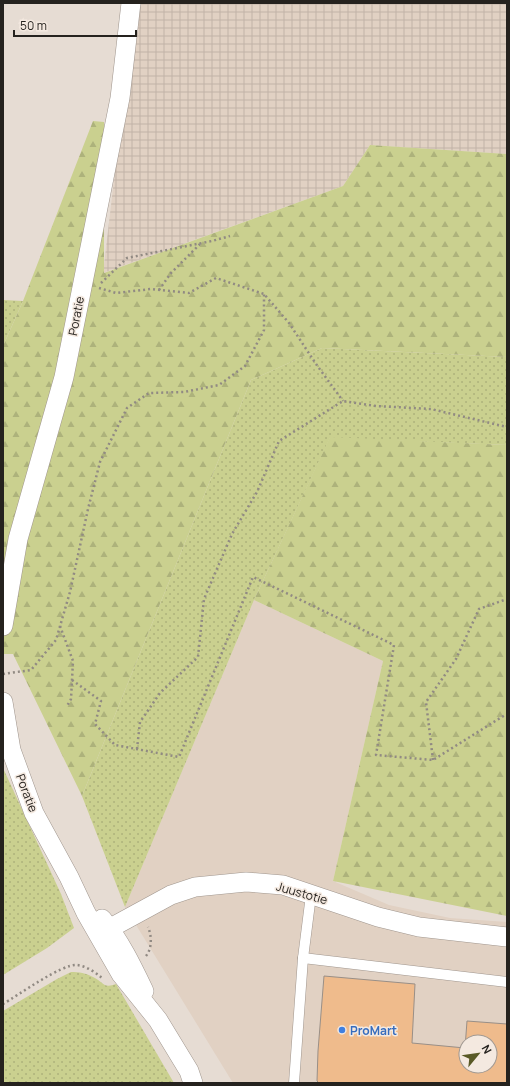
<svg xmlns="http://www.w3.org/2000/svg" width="510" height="1086" font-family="Manrope,sans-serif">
	<defs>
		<pattern id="industrial-grid" width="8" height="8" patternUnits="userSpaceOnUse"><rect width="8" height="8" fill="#e1d1c3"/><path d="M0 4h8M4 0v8" fill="none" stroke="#c1b3a7"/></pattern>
		<pattern id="grass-dots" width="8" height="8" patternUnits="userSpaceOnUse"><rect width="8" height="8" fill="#cad08f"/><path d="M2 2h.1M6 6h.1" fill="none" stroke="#adb27b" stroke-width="1.8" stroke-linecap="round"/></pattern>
		<pattern id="forest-firs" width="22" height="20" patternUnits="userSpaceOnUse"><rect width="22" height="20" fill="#cad08f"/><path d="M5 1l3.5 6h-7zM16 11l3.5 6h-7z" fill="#adb27b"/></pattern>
	</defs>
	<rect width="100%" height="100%" fill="#e6dcd3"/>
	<path fill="#e1d1c3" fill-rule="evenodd" d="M254,600l129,61 -50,220 56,24 61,13 57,4v161h-274l-108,-176zM466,1042h24v24h-24z"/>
	<polygon fill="url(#industrial-grid)" points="135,3 507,3 507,154 370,145 343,186 103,273"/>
	<g fill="url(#grass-dots)">
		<polygon points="3,300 23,301 3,346"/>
		<polygon points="322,348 507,357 507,445 330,438 254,600 125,907 82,796 251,380"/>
		<polygon points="3,768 61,894 74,928 47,948 3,975"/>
		<path d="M71,972c8,0 15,1 22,5 11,5 10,12 23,7l58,99h-171v-72l54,-32z"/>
	</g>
	<g fill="url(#forest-firs)">
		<polygon points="93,121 104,122 104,273 343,186 370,145 507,154 507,357 322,348 251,380 82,796 13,654 3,654 3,346 23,301"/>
		<polygon points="330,437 507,445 507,916 333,881 383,661 254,600"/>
	</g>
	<path fill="#efbb8c" stroke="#998f87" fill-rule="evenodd" d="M324,976l91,8 -3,59 53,5 2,-27 40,3v59h-188l-2,-2 1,-30zM466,1042h24v24h-24z"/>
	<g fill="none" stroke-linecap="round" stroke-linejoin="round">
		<g stroke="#a0968e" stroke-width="11">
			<g id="service">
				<polyline points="303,958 507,982"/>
				<polyline points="294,1083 303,958 311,895"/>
			</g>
		</g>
		<g stroke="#a0968e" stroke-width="20">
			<g id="minor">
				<polyline points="3,626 18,539 64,377 120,98 131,3"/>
				<polyline points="3,702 11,750 34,813 69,877 86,913 121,974 158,1020 189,1071 193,1083"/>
				<path d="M102,919c18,22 30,47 42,72"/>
				<polyline points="103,932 171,895 195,887 246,882 283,885 378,917 419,927 507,937"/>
			</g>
		</g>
		<g stroke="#918a83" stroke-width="2.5" stroke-dasharray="2 3" stroke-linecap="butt">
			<polyline points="101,283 127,258 212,241 230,236"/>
			<polyline points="99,288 116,293 151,289 189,293 216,278 264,294 289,323 316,364 343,401"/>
			<polyline points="159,290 171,273 200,244"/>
			<polyline points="60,626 73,661 71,699 67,706"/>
			<polyline points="3,674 31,670 56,640 70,592 88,509 100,462 127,408 149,393 184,392 219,385 245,366 264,330 264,294"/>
			<polyline points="72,680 101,701 95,724 115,745 179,757 253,577 394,645 376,755 433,760 505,715 507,715"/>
			<polyline points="137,749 140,722 160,693 198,657 204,599 232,534 257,492 279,441 343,401 376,406 431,409 507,427"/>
			<polyline points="433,760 426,702 456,659 479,609 507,599"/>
			<path d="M146,956c6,-7 6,-20 2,-29"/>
			<path d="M3,1004c14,-8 60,-41 74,-39 9,1 18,7 25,13"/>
		</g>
		<use href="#service" stroke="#fff" stroke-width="10"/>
		<use href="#minor" stroke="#fff" stroke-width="19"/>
	</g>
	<circle fill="#3f7fe0" stroke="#f4e9e0" stroke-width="1.5" cx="342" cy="1030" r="4"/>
	<g text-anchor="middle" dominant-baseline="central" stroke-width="3" stroke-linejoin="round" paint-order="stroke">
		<g font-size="12" fill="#25221e" stroke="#f4e9e0">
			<text transform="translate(76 316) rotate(-79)">Poratie</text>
			<text transform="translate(27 793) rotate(69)">Poratie</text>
			<text transform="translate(302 893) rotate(16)">Juustotie</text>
		</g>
		<g font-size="12" font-weight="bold" fill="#366cbe" stroke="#f4e9e0" text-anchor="start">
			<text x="350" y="1030">ProMart</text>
		</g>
	</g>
	<rect width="510" height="1086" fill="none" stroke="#25221e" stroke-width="8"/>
	<g transform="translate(478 1054) rotate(61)"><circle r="19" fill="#f4e9e0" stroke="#a19992"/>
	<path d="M0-3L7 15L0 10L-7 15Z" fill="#595926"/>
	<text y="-6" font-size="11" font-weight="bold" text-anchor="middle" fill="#25221e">N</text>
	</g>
	<path d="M14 30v6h122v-6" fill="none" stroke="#25221e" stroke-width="2"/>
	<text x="20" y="30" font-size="12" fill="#25221e" stroke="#f4e9e0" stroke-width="3" paint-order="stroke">50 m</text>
</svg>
